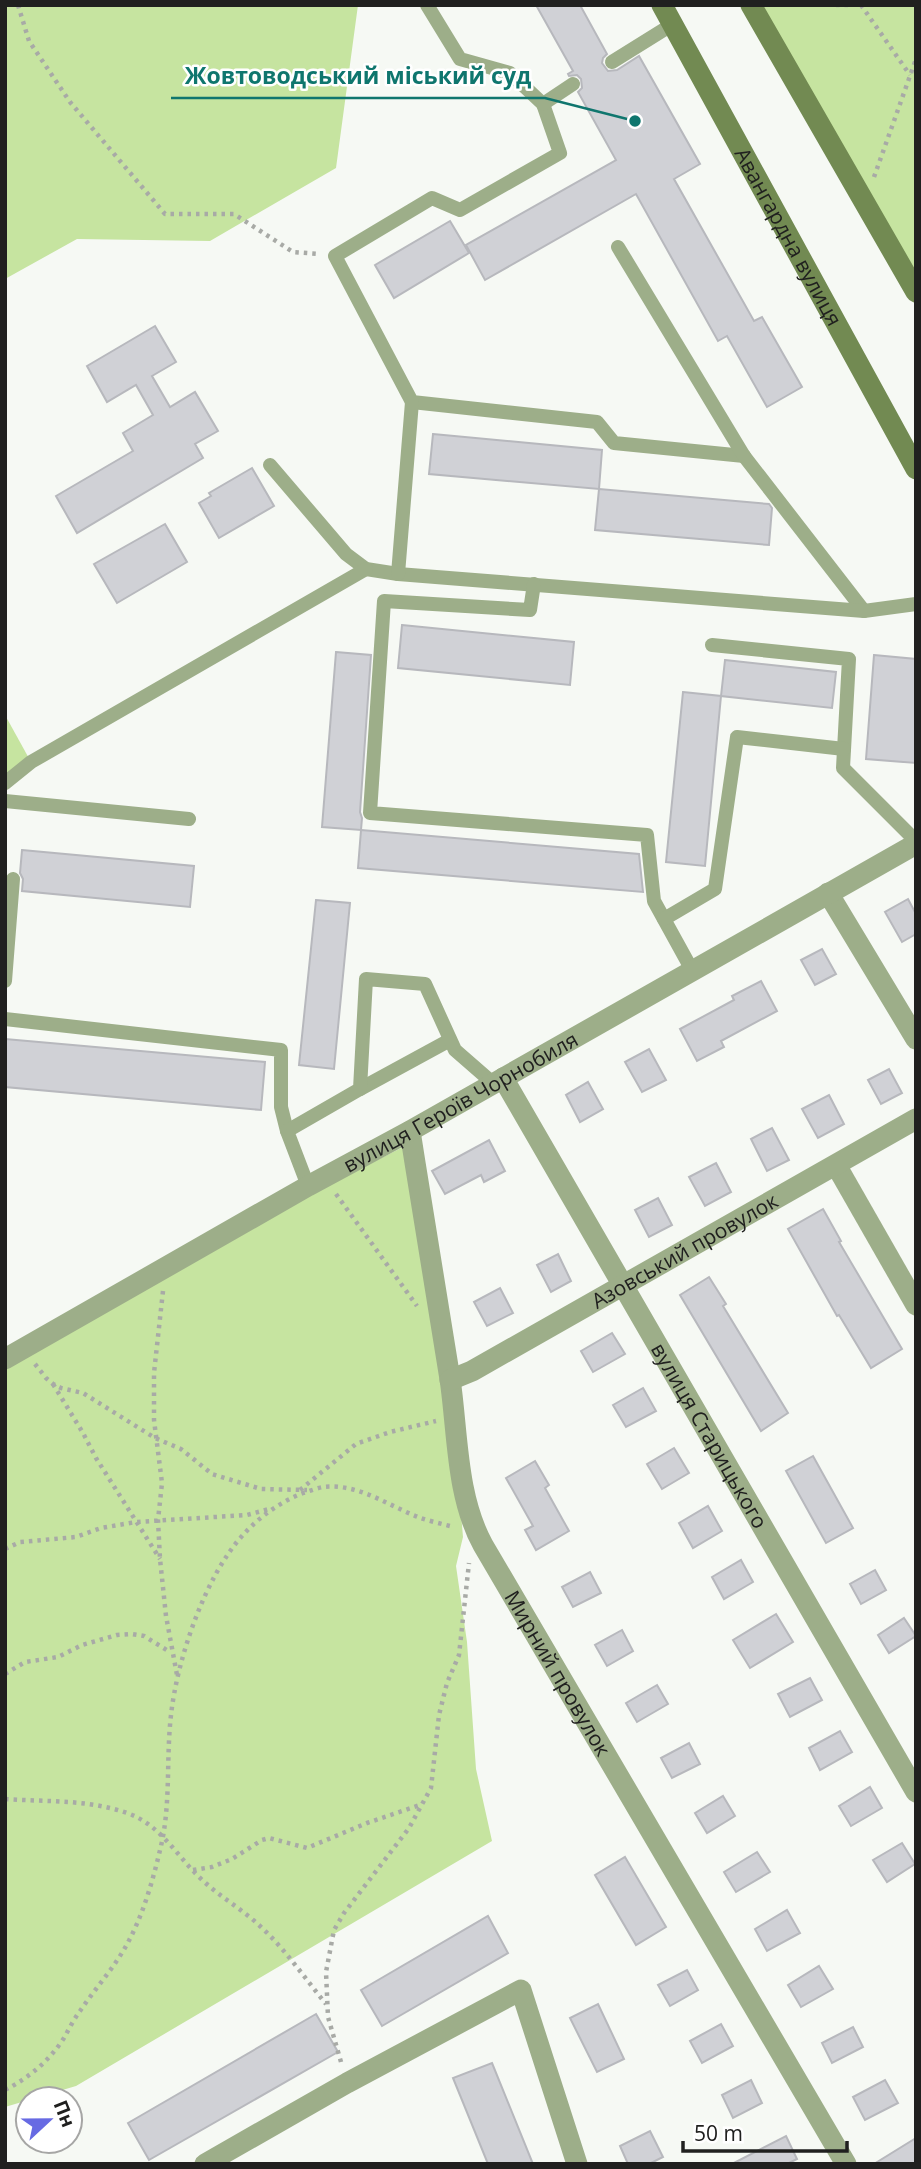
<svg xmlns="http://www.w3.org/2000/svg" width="921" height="2169" font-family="'Open Sans',sans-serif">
	<rect width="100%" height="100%" fill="#f6f9f4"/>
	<g fill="#c6e4a0">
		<polygon points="5,5 358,5 336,168 210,241 77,239 5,279"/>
		<polygon points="762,5 916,5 916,282"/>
		<polygon points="5,715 31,762 5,783"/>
		<polygon points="407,1145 458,1478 463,1537 456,1566 467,1642 476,1769 492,1841 76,2086 5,2107 5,1366 338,1180"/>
	</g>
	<g fill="#d0d1d6" stroke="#b7b8bd" stroke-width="2">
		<polygon points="536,5 580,5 607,54 603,58 602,63 608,71 617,70 639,56 700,164 674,179 754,321 762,317 802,387 767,407 727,336 718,341 636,194 485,280 466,245 616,160 578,92 582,88 581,79 577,75 569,76 568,74 573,71"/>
		<polygon points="450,221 469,253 394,298 375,265"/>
		<polygon points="155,326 176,362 152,376 170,407 195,392 218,431 195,444 203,458 77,533 56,496 133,451 123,433 153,415 136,385 107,402 87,366"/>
		<polygon points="433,434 602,450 599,489 429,474"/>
		<polygon points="252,468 274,506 219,538 199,503 211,496 209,493"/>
		<polygon points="599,489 769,504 772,508 769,545 595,530"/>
		<polygon points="165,524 187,562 117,603 94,564"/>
		<polygon points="402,625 574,642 570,685 398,668"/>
		<polygon points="336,652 371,655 360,812 362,818 361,830 322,827"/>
		<polygon points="874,655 916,659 916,763 866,759"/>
		<polygon points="725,660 836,672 832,708 721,696"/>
		<polygon points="683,692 721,696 705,866 666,862"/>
		<polygon points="361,830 639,854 643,892 358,868"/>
		<polygon points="22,850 194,866 190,907 22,891 23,879 20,873"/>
		<polygon points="908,899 916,914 916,934 902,942 885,912"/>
		<polygon points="316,900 350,903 334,1069 299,1065"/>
		<polygon points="822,949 836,974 815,985 801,960"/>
		<polygon points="761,981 777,1011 721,1041 724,1047 697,1061 680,1029 734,1000 732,996"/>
		<polygon points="5,1039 265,1062 261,1110 5,1087"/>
		<polygon points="649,1049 666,1080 642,1092 625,1062"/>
		<polygon points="889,1069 902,1093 881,1104 868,1080"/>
		<polygon points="588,1082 603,1109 580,1122 566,1095"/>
		<polygon points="829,1095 844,1124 818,1138 802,1109"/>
		<polygon points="772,1128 789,1160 767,1171 751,1139"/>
		<polygon points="489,1140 505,1171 484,1182 481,1175 445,1194 432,1171"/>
		<polygon points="716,1163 731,1192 705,1206 689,1177"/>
		<polygon points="658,1198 672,1225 649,1237 635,1210"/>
		<polygon points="823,1209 841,1241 839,1242 902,1349 871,1368 839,1315 837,1316 788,1229"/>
		<polygon points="558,1254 571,1281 551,1292 537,1265"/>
		<polygon points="709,1277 726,1304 723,1306 788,1413 761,1431 680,1295"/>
		<polygon points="500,1288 513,1313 487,1326 474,1302"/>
		<polygon points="612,1333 625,1354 593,1372 581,1351"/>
		<polygon points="643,1388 656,1411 626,1427 613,1405"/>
		<polygon points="674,1448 689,1473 662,1489 647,1464"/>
		<polygon points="813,1456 853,1528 826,1543 786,1471"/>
		<polygon points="535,1461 549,1485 545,1488 569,1531 536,1550 525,1530 533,1526 506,1478"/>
		<polygon points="708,1506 722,1531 693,1548 679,1523"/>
		<polygon points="741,1560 753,1582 724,1599 712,1577"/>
		<polygon points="875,1570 886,1590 861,1604 850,1584"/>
		<polygon points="590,1572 601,1593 573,1607 562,1587"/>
		<polygon points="776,1614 793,1642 750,1668 733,1640"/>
		<polygon points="904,1618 916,1636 889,1653 878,1635"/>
		<polygon points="622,1630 633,1651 607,1666 595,1645"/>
		<polygon points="810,1678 822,1700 790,1717 778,1694"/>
		<polygon points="657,1685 668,1704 637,1722 626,1703"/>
		<polygon points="840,1731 852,1752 820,1770 809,1748"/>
		<polygon points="689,1743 700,1764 672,1778 661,1758"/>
		<polygon points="870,1787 882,1808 851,1826 839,1806"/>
		<polygon points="723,1796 735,1816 707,1833 695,1813"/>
		<polygon points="902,1843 915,1864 887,1882 873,1860"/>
		<polygon points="757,1852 770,1872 736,1892 724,1872"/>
		<polygon points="625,1857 666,1927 636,1945 595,1875"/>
		<polygon points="787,1910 800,1933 767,1951 755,1929"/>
		<polygon points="488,1916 508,1953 382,2026 361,1990"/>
		<polygon points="819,1966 833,1989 801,2007 788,1985"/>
		<polygon points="687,1970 698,1990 670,2006 658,1985"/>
		<polygon points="598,2004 624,2059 597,2072 570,2018"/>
		<polygon points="316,2014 338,2052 149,2160 128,2123"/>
		<polygon points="721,2024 733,2046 702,2063 690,2041"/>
		<polygon points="853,2027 863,2047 832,2063 822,2043"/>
		<polygon points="492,2063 533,2164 488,2164 453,2078"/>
		<polygon points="751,2080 762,2103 733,2118 722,2095"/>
		<polygon points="885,2080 898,2103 865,2120 853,2097"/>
		<polygon points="650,2131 663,2157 649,2164 628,2164 620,2146"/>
		<polygon points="786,2136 797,2159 787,2164 732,2164"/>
		<polygon points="916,2138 916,2164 874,2164"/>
	</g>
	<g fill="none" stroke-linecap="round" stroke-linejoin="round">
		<g stroke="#a8aaa6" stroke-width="4.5" stroke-dasharray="3.5 5" stroke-linecap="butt">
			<polyline points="18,5 29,41 70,102 165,214 234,214 293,252 320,254"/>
			<polyline points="836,5 853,5"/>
			<polyline points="861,5 910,75"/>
			<polyline points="874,177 916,59"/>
			<polyline points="336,1194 417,1306"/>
			<polyline points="163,1291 154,1373 154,1420 162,1483 158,1520 160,1559 166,1616 177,1675"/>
			<polyline points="35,1364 46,1378 53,1384 61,1388 83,1393 155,1438 181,1449 212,1474 261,1489 307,1490"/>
			<polyline points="53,1384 83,1433 96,1458 160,1559"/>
			<polyline points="300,1490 356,1444 390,1432 436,1421"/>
			<polyline points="5,1549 20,1542 76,1537 101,1528 136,1522 247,1515 269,1509"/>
			<polyline points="5,1674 25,1662 58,1657 82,1645 117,1635 132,1634 144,1636 170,1652"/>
			<path d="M5,1799c42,3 82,0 122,14 32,11 48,40 71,63 17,17 36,28 54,43 29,24 51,57 74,85"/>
			<polyline points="193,1870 212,1867 232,1859 262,1840 269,1838 307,1848 367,1823 420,1805"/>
			<polyline points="341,2062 328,2017 326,1972 334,1930 344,1913 409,1828 431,1788 439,1715 447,1683 459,1655 469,1563"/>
			<path d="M5,2090c25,-13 44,-29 59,-52 5,-9 10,-19 16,-27 15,-22 33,-42 46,-65 17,-30 27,-66 35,-100 10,-43 5,-88 10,-131 6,-55 34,-139 72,-180 16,-18 37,-33 60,-42 7,-2 14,-5 20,-6 35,-4 64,18 95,30 11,4 24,7 36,10"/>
		</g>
		<g stroke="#9dae89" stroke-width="14">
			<polyline points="427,5 460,59 510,73 543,104 560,153 460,210 432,198 335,256 412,402 597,422 614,443 744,456"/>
			<polyline points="612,62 673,24"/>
			<polyline points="543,104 573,84"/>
			<polyline points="618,247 744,456 864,611"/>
			<polyline points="270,465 346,554 366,569 398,574 864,611 916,604"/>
			<polyline points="398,574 412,402"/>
			<polyline points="534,584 530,610 384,601 370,813 647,835 654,901 692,970"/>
			<polyline points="712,645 849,659 843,768 916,841"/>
			<polyline points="5,783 31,762 366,569"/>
			<polyline points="5,801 189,819"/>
			<polyline points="664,919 715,889 737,737 844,749"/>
			<polyline points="5,981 13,879"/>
			<polyline points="5,1019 281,1050 281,1107 287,1131"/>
			<polyline points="360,1089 450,1040"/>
			<polyline points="308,1186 287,1131 360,1089 366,979 425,984 455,1050 494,1084"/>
		</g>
		<g stroke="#9dae89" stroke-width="21">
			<polyline points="828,893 916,1039"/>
			<path id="s1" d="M503,1078l413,714"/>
			<path id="s2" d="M410,1131c13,83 27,166 40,248 8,55 6,117 33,166l363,619"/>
			<polyline points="836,1165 916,1305"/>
			<path id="s3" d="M5,1359l303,-173 102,-55 506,-287"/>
			<path id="s4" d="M450,1380l22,-9 444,-252"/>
			<polyline points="205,2164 347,2083 521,1990 577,2164"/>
		</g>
		<g stroke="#728a52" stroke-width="21">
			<path id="s5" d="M662,5l254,464"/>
			<polyline points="751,5 916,292"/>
		</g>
	</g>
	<g text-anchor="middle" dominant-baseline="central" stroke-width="5" stroke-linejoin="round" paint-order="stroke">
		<g font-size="21" fill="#20201f" stroke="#fff">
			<text stroke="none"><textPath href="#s5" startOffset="264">Авангардна вулиця</textPath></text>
			<text stroke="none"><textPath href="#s3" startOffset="523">вулиця Героїв Чорнобиля</textPath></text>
			<text stroke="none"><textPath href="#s4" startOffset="268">Азовський провулок</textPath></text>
			<text stroke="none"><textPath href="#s1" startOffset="413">вулиця Старицького</textPath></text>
			<text stroke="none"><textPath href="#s2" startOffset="570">Мирний провулок</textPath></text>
		</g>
	</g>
	<path fill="none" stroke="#0f766e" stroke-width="2.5" d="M635 121L545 98H171"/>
	<circle fill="#0f766e" stroke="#fff" stroke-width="2.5" cx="635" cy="121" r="7"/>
	<g font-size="23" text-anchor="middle" font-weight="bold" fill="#0f766e" stroke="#fff" stroke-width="5" stroke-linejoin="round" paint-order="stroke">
		<text x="358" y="84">Жовтоводський міський суд</text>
	</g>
	<rect width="921" height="2169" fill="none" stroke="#20201f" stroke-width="14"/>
	<g transform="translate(49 2120) rotate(68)"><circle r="33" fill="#ffffff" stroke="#a6a6a5" stroke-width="2"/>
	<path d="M0-5L12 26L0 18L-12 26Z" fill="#676ae3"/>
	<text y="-10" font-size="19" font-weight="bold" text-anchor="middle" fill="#20201f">Пн</text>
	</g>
	<path d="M683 2141v10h164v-10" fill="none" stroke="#20201f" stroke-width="3.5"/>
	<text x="694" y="2141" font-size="21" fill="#20201f" stroke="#ffffff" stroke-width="5" paint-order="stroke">50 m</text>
</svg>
